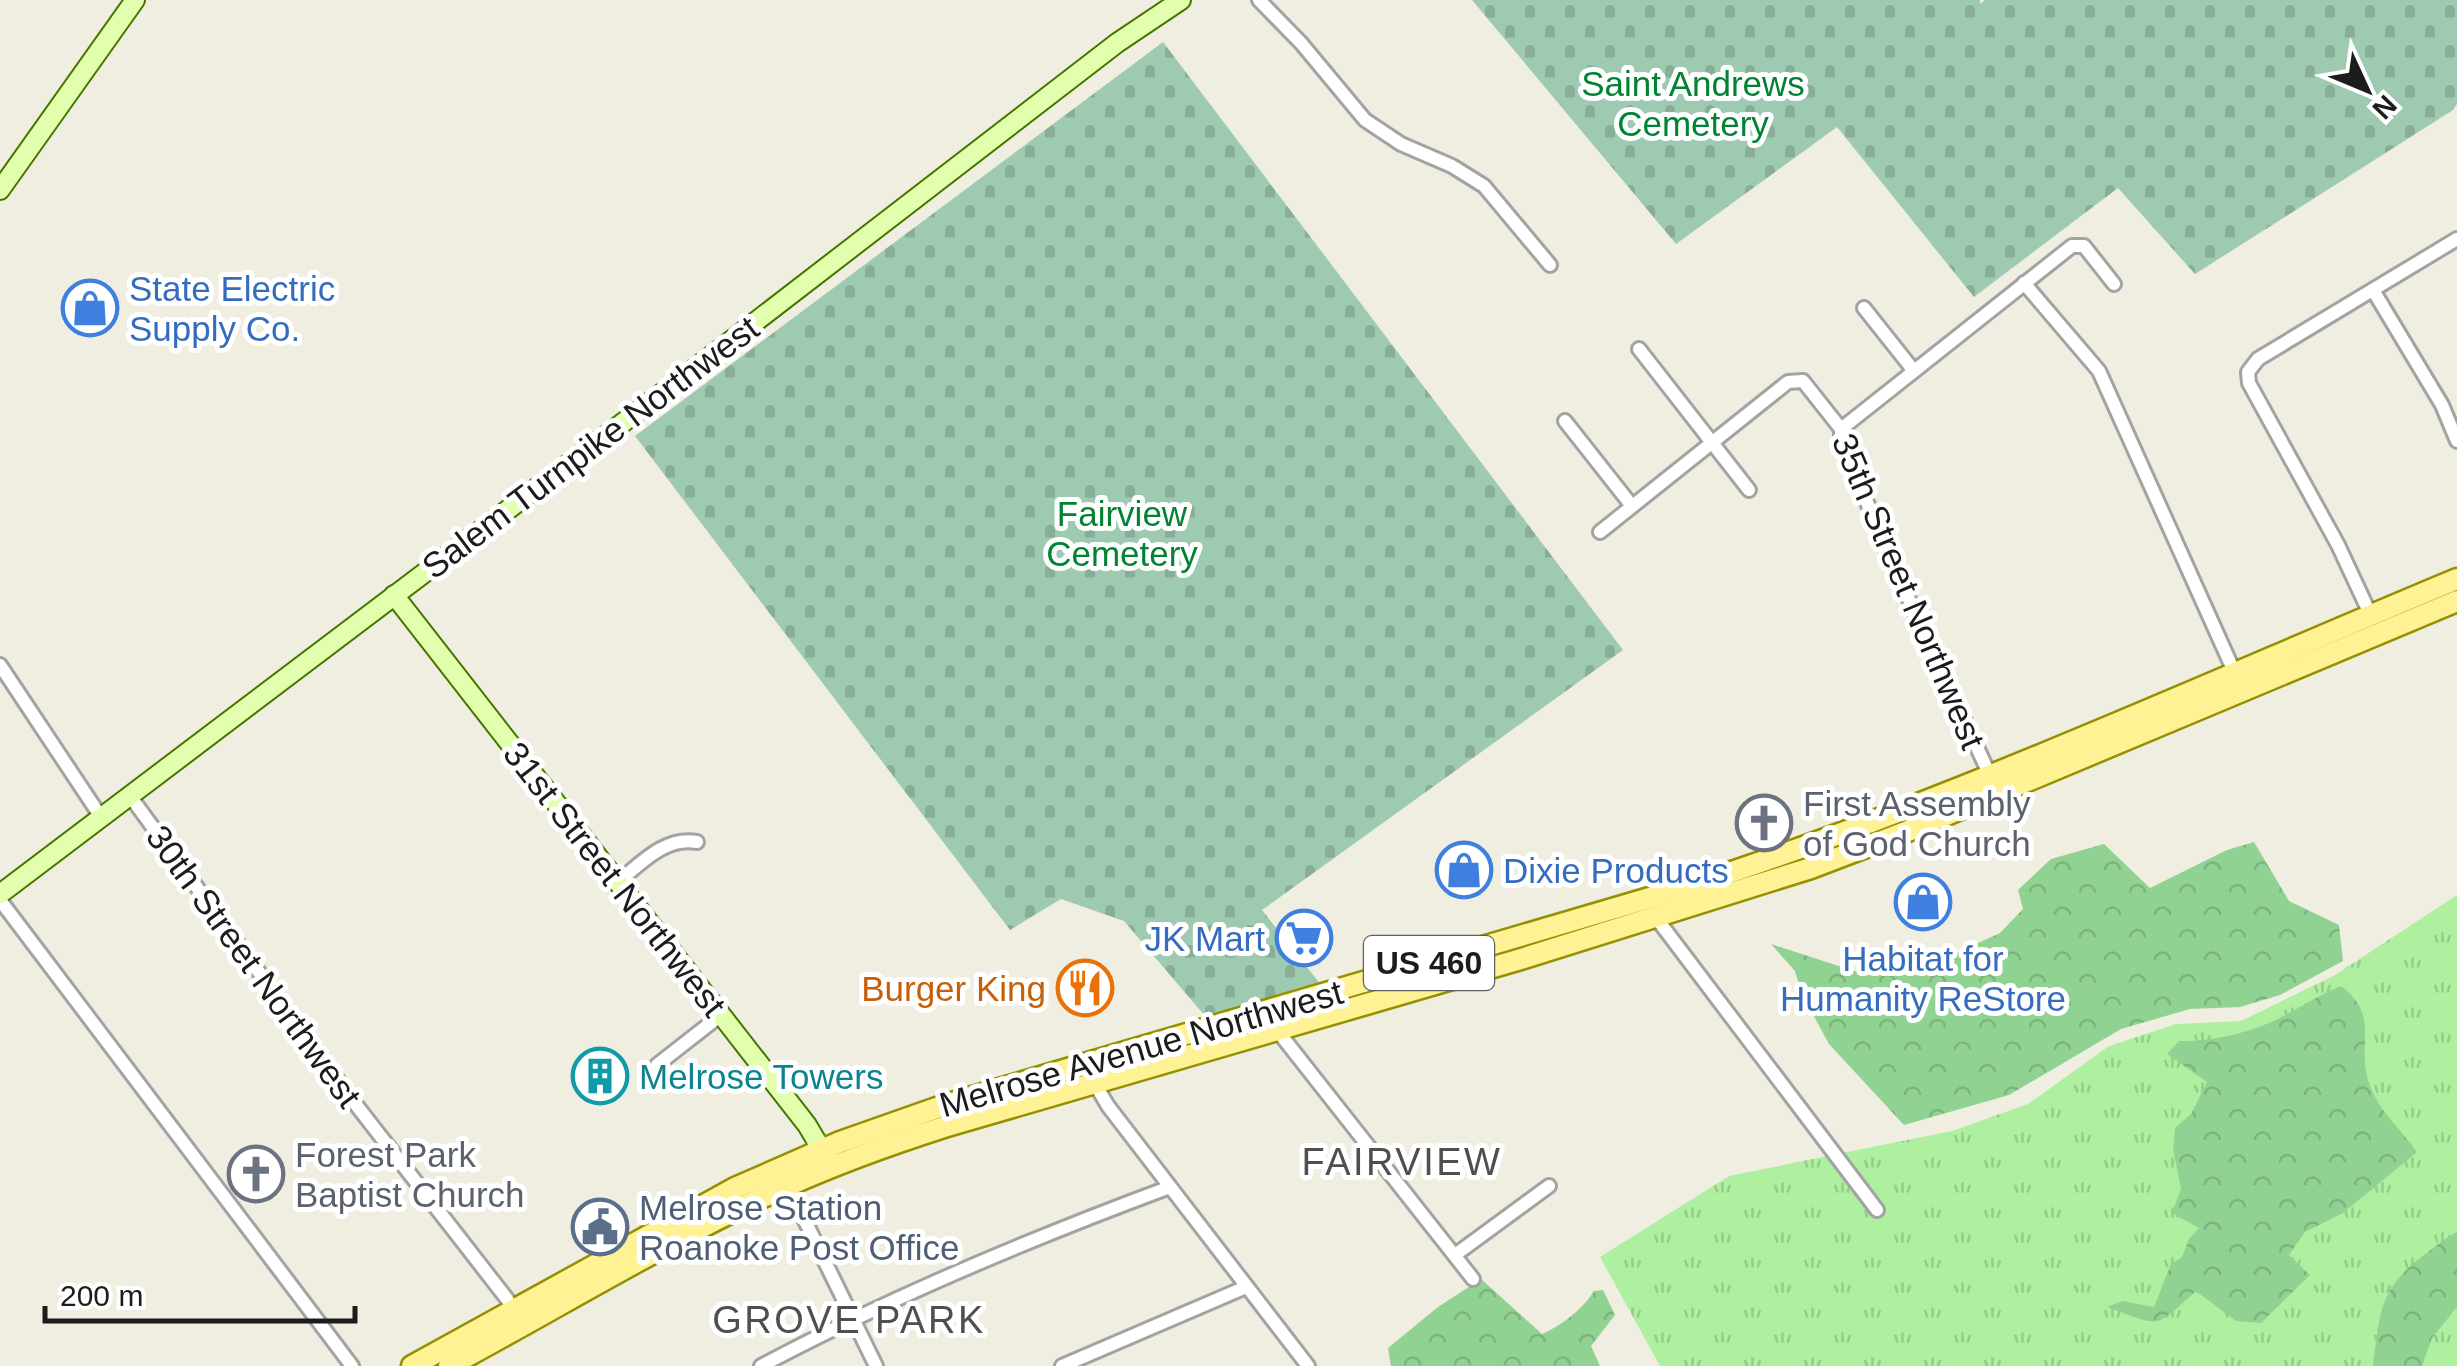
<svg xmlns="http://www.w3.org/2000/svg" width="2457" height="1366" font-family="Arial,sans-serif">
	<defs>
		<pattern id="grass-tufts" width="24" height="20" patternUnits="userSpaceOnUse" patternTransform="scale(2.5)"><rect width="24" height="20" fill="#aeefa0"/><path d="M3 7l-1-3M5 7V3M7 7l1-3M15 17l-1-3M17 17v-4M19 17l1-3" fill="none" stroke="#95cc89"/></pattern>
		<pattern id="forest-crowns" width="20" height="18" patternUnits="userSpaceOnUse" patternTransform="scale(2.5)"><rect width="20" height="18" fill="#90d291"/><path d="M2 6a3 3 0 1 1 6 0M12 15a3 3 0 1 1 6 0" fill="none" stroke="#7cb47c"/></pattern>
		<pattern id="cemetery-stones" width="16" height="16" patternUnits="userSpaceOnUse" patternTransform="scale(2.5)"><rect width="16" height="16" fill="#9fcab2"/><path d="M2 7V4a2 2 0 0 1 4 0v3zM10 15v-3a2 2 0 0 1 4 0v3z" fill="#88ad98"/></pattern>
	</defs>
	<rect width="100%" height="100%" fill="#efeee0"/>
	<polygon fill="url(#grass-tufts)" points="2457,895 2457,1366 1660,1366 1600,1257 1729,1176 1952,1131 2028,1104 2109,1046 2176,1024 2241,1021 2335,975"/>
	<g fill="url(#forest-crowns)">
		<polygon points="2254,842 2289,901 2339,925 2343,961 2280,995 2240,1007 2190,1009 2121,1029 2009,1095 1904,1125 1829,1044 1802,994 1795,971 1771,944 1854,971 1910,974 2000,933 2023,909 2018,890 2051,859 2104,844 2150,888 2227,850"/>
		<path d="M2341,986c39,29 16,57 27,94 9,30 32,48 49,72l-74,61 -38,19 -16,23 21,20 -49,48 -25,-2 -40,-30c-43,39 -34,36 -89,16l16,-6 31,6 17,-43 11,-7 7,-18 10,-11 -27,-15 9,-24 -8,-40 2,-21 16,-14 16,-32 -40,-28 12,-13c32,1 70,-8 99,-22 22,-11 40,-24 63,-33z"/>
		<path d="M2457,1232v75l-25,31 -10,28h-49c7,-52 5,-77 51,-111 11,-8 21,-17 33,-23z"/>
		<path d="M1481,1279l61,55c19,-8 41,-25 52,-43l9,-1 12,25 -24,31 9,20h-209l-3,-18 50,-41z"/>
	</g>
	<g fill="url(#cemetery-stones)">
		<polygon points="1472,0 1980,0 1980,4 1985,0 2457,0 2457,104 2453,110 2195,274 2118,188 1974,297 1837,127 1676,244"/>
		<polygon points="1163,42 1623,650 1262,910 1321,985 1205,1016 1124,921 1061,899 1010,930 635,436"/>
	</g>
	<g fill="none" stroke-linecap="round" stroke-linejoin="round">
		<g stroke="#a3a3a3" stroke-width="18">
			<g id="street">
				<polyline points="1259,0 1301,43 1365,120 1401,144 1452,166 1484,186 1550,265"/>
				<polyline points="2024,283 2099,371 2237,678"/>
				<polyline points="2373,290 2442,405 2457,441"/>
				<polyline points="1864,308 1914,371"/>
				<polyline points="1639,349 1749,490"/>
				<polyline points="1565,421 1632,506"/>
				<polyline points="1841,429 2072,246 2084,246 2114,284"/>
				<polyline points="1600,532 1788,382 1803,381 1841,429 1841,439 1889,556 1993,782"/>
				<polyline points="2372,618 2338,545 2249,383 2248,372 2258,359 2457,239"/>
				<polyline points="0,665 101,817"/>
				<polyline points="130,796 357,1106 507,1299 516,1315"/>
				<path d="M617,883c23,-19 48,-47 80,-41"/>
				<polyline points="0,900 352,1366"/>
				<polyline points="1654,915 1877,1210"/>
				<polyline points="1273,1025 1473,1279"/>
				<polyline points="657,1065 721,1015"/>
				<polyline points="1084,1065 1108,1106 1308,1366"/>
				<polyline points="788,1186 876,1366"/>
				<polyline points="1455,1255 1549,1186"/>
				<path d="M761,1366c132,-70 269,-127 409,-179"/>
				<polyline points="1062,1366 1246,1287"/>
			</g>
		</g>
		<g stroke="#457600" stroke-width="22">
			<g id="secondary">
				<polyline points="0,190 135,0"/>
				<polyline points="394,595 807,1125 829,1162"/>
				<polyline points="0,894 715,353 1117,43 1181,0"/>
			</g>
		</g>
		<g stroke="#949000" stroke-width="25">
			<g id="primary">
				<path d="M412,1366l323,-178 105,-46 105,-37 735,-216c265,-85 520,-203 777,-310"/>
				<path d="M449,1366c112,-60 222,-128 338,-180 51,-23 104,-42 157,-59l577,-168 290,-91 97,-37 549,-230"/>
			</g>
		</g>
		<use href="#street" stroke="#fff" stroke-width="12"/>
		<use href="#secondary" stroke="#e2ffae" stroke-width="18"/>
		<use href="#primary" stroke="#fff295" stroke-width="20"/>
	</g>
	<defs>
		<g id="shop-ring" transform="scale(2.875)"><circle r="9.5" fill="#fff" stroke="#3f7fe0" stroke-width="1.5"/><path d="M-5-2.5h2.3a2.7 3.5 0 0 1 5.4 0H5L5.5 6h-11ZM-1.5-2.5h3a1.5 2.3 0 0 0-3 0Z" fill="#3f7fe0"/></g>
		<g id="church-ring" transform="scale(2.875)"><circle r="9.5" fill="#fff" stroke="#6b7280" stroke-width="1.5"/><path d="M-1.2-6h2.4v3.5h3.3v2.4h-3.3V6h-2.4V-.1h-3.3v-2.4h3.3Z" fill="#6b7280"/></g>
		<g id="supermarket-ring" transform="scale(2.875)"><circle r="9.5" fill="#fff" stroke="#3f7fe0" stroke-width="1.5"/><path d="M-6-5.5h2.5l.6 2H6L4.5 2H-2.5L-4.4-4H-6ZM-1.5 3.2a1.3 1.3 0 1 0 .1 0ZM3 3.2a1.3 1.3 0 1 0 .1 0Z" fill="#3f7fe0"/></g>
		<g id="restaurant-ring" transform="scale(2.875)"><circle r="9.5" fill="#fff" stroke="#e8710a" stroke-width="1.5"/><path d="M-5-6h1v4h1v-4h1v4h1v-4h1v5L-1.5 .5V6h-2V.5L-5-1ZM5-6V6H3V1.5H1.5Q1.5-4 5-6Z" fill="#e8710a"/></g>
		<g id="building-ring" transform="scale(2.875)"><circle r="9.5" fill="#fff" stroke="#0f9aa8" stroke-width="1.5"/><path d="M-4-6H4V6H1V3H-1V6H-4ZM-2.5-4.3h1.7v1.8h-1.7ZM.8-4.3h1.7v1.8H.8ZM-2.5-1h1.7V.8h-1.7ZM.8-1h1.7V.8H.8Z" fill="#0f9aa8"/></g>
		<g id="civic-ring" transform="scale(2.875)"><circle r="9.5" fill="#fff" stroke="#5c6f8a" stroke-width="1.5"/><path d="M-.6-6.5H3V-4.5H.6V-3L4-1V1h2V6H-6V1h2V-1L-.6-3ZM-1.2 2.5V6h2.4V2.5Z" fill="#5c6f8a"/></g>
	</defs>
	<g fill-rule="evenodd">
		<use href="#shop-ring" x="90" y="308"/>
		<use href="#church-ring" x="1764" y="823"/>
		<use href="#shop-ring" x="1464" y="870"/>
		<use href="#shop-ring" x="1923" y="902"/>
		<use href="#supermarket-ring" x="1304" y="938"/>
		<use href="#restaurant-ring" x="1085" y="988"/>
		<use href="#building-ring" x="600" y="1076"/>
		<use href="#church-ring" x="256" y="1174"/>
		<use href="#civic-ring" x="600" y="1227"/>
	</g>
	<g text-anchor="middle" dominant-baseline="central" stroke-width="10" stroke-linejoin="round" paint-order="stroke">
		<rect fill="#fff" stroke="#606060" stroke-width="2.5" x="1364" y="936" width="130" height="54" rx="8"/>
		<g font-size="32" font-weight="bold" fill="#1c1c1c">
			<text x="1429" y="963">US 460</text>
		</g>
		<g font-size="35" fill="#018333" stroke="#fff">
			<text x="1693" y="83">Saint Andrews<tspan x="1693" dy="40">Cemetery</tspan></text>
			<text x="1122" y="513">Fairview<tspan x="1122" dy="40">Cemetery</tspan></text>
		</g>
		<g font-size="35" fill="#366cbe" stroke="#fff" text-anchor="start">
			<text x="129" y="288">State Electric<tspan x="129" dy="40">Supply Co.</tspan></text>
			<text x="1503" y="870">Dixie Products</text>
			<text x="1265" y="938" text-anchor="end">JK Mart</text>
			<text x="1923" y="958" text-anchor="middle">Habitat for<tspan x="1923" dy="40">Humanity ReStore</tspan></text>
		</g>
		<g font-size="35" fill="#1c1c1c" stroke="#fff">
			<text transform="translate(590 447) rotate(-37)">Salem Turnpike Northwest</text>
			<text transform="translate(1909 591) rotate(67)">35th Street Northwest</text>
			<text transform="translate(615 879) rotate(52)">31st Street Northwest</text>
			<text transform="translate(254 966) rotate(54)">30th Street Northwest</text>
			<text transform="translate(1141 1048) rotate(-16)">Melrose Avenue Northwest</text>
		</g>
		<g font-size="35" fill="#5b616d" stroke="#fff" text-anchor="start">
			<text x="1803" y="803">First Assembly<tspan x="1803" dy="40">of God Church</tspan></text>
			<text x="295" y="1154">Forest Park<tspan x="295" dy="40">Baptist Church</tspan></text>
		</g>
		<g font-size="35" fill="#c56008" stroke="#fff" text-anchor="end">
			<text x="1046" y="988">Burger King</text>
		</g>
		<g font-size="35" fill="#0d838f" stroke="#fff" text-anchor="start">
			<text x="639" y="1076">Melrose Towers</text>
		</g>
		<g font-size="35" fill="#4e5e75" stroke="#fff" text-anchor="start">
			<text x="639" y="1207">Melrose Station<tspan x="639" dy="40">Roanoke Post Office</tspan></text>
		</g>
		<g font-size="38" letter-spacing="2.5" fill="#4f4f4f" stroke="#fff">
			<text x="1402" y="1162">FAIRVIEW</text>
			<text x="849" y="1320">GROVE PARK</text>
		</g>
	</g>
	<g transform="translate(2367 90) rotate(134)" stroke="#ffffff" stroke-width="8" paint-order="stroke">
	<path d="M0-8L18 38L0 25L-18 38Z" fill="#1c1c1c"/>
	<text y="-15" font-size="28" font-weight="bold" text-anchor="middle" fill="#1c1c1c">N</text>
	</g>
	<path d="M45 1306v15h310v-15" fill="none" stroke="#1c1c1c" stroke-width="5"/>
	<text x="60" y="1306" font-size="30" fill="#1c1c1c" stroke="#ffffff" stroke-width="8" paint-order="stroke">200 m</text>
</svg>
